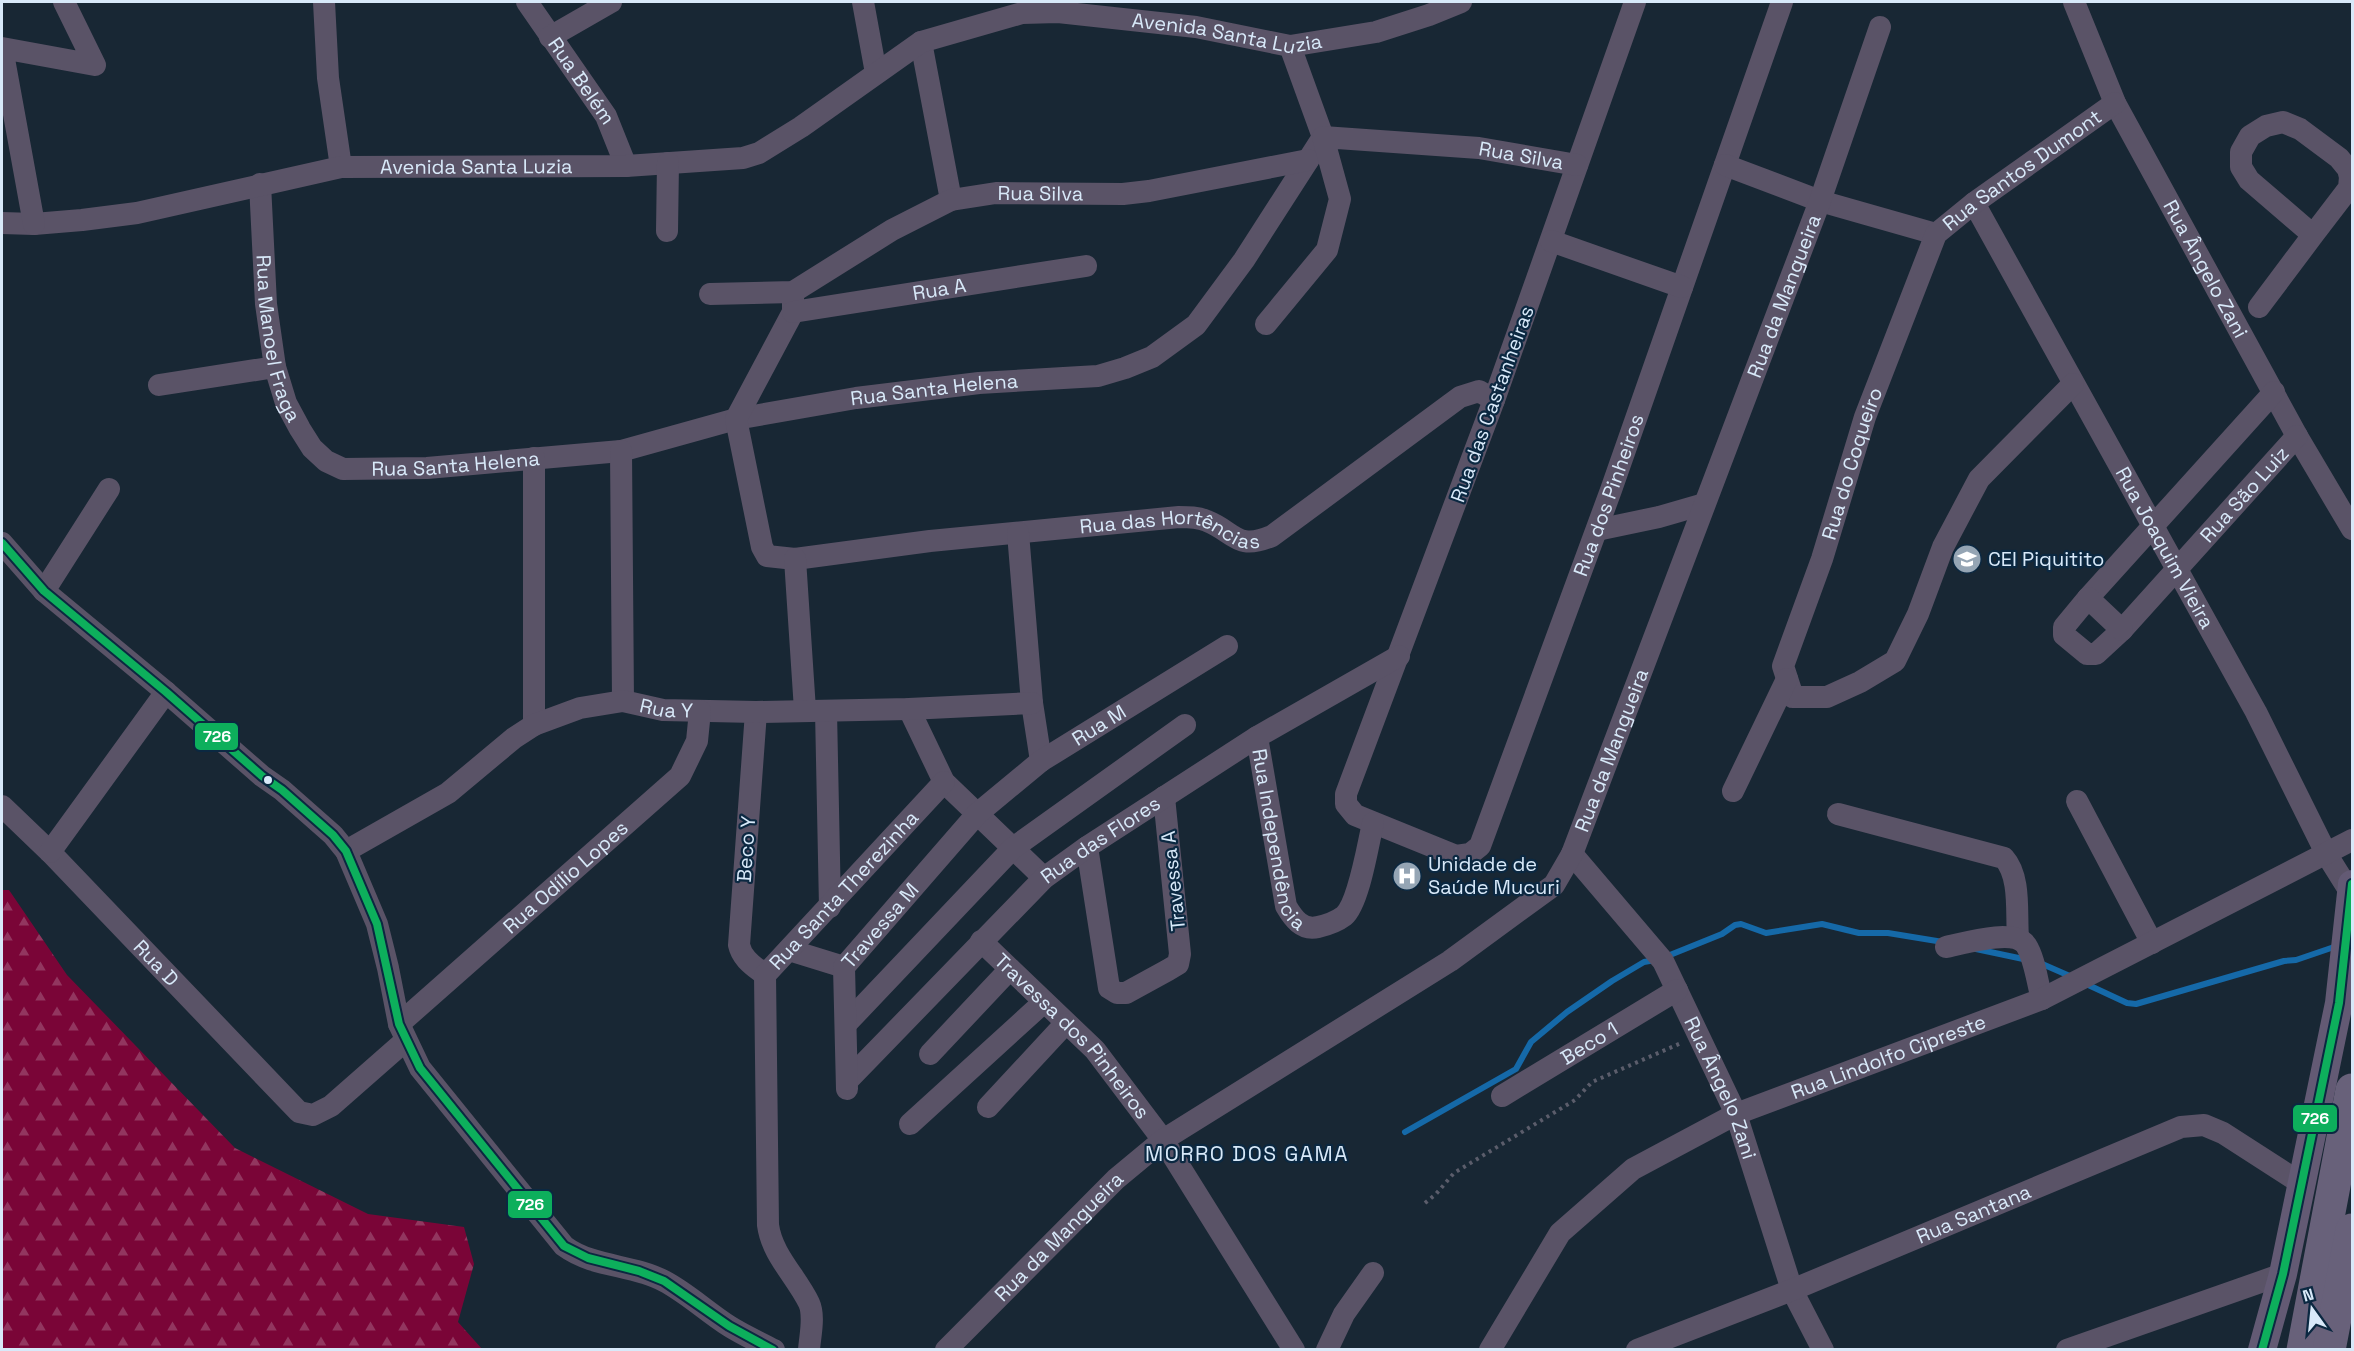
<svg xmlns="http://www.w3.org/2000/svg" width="2354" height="1351" font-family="'Space Grotesk',sans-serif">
	<defs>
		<pattern id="forest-firs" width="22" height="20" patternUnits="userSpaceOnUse" patternTransform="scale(1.5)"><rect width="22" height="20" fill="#7a0537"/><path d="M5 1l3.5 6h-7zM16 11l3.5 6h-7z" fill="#92365f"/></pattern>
	</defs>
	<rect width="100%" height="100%" fill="#182734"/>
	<polygon fill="url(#forest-firs)" points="2,890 9,890 67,975 235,1148 368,1214 464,1227 474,1264 458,1322 482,1349 2,1349"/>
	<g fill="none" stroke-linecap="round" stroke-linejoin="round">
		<g stroke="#1569a8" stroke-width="6">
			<polyline points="1976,949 2028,960"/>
			<polyline points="1665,957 1722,934 1735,925 1741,924 1766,933 1822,924 1859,933 1888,933 1943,942"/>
			<polyline points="2040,963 2072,977"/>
			<polyline points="2084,983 2127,1003 2136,1004 2284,961 2296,960 2337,946"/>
			<polyline points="1405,1132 1516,1069 1531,1042 1567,1012 1612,981 1644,962 1655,960"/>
		</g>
		<polyline stroke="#5b5d6b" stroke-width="4" stroke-dasharray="3 4.5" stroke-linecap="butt" points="1425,1203 1436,1194 1454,1173 1575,1100 1592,1082 1681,1043"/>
		<g stroke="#5a5367" stroke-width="22">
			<polyline points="324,2 328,78 341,167"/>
			<path id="s1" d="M527,2l79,114 20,50"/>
			<polyline points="863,2 876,73"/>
			<path id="s2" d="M1635,2l-141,398 -148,394v10l9,11 101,41 14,-2 10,-8 131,-356 171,-488"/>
			<path id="s3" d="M2074,2l41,101 182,333 55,93"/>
			<polyline points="550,37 611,2"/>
			<polyline points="921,42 951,200"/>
			<polyline points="1725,165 1820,201 1936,234"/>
			<path id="s4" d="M260,184l6,120 9,63 11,36 14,26 12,19 14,13 17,8 84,-1 194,-17 115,-32 120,-21 123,-15 119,-7 27,-8 27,-11 44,-32 48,-65 79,-123 -33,-91"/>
			<path id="s5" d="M1974,203l282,509 71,143 25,40"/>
			<path id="s6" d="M2,223l32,1 48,-4 55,-7 204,-46 285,-1 117,-8 16,-5 42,-26 120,-85 101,-29 36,-1 138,15 94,19 86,-14 53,-17 32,-13"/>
			<polyline points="34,224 2,48 95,65 64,2"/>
			<polyline points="667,231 668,163"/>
			<polyline points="1551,241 1682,287"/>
			<path id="s7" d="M793,292v20l-57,107 26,128 5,9 28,3 135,-18 249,-24c9,0 19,0 28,4 28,11 29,30 65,15l188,-139 19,-6 15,9"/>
			<path id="s8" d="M710,294l83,-2 99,-62 59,-30 45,-7 127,1 26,-3 159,-31"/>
			<polyline points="2259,307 2313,235 2349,188 2350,177 2348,169 2339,158 2300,129 2283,122 2266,126 2250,136 2241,152 2241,167 2249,180 2313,235"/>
			<path id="s9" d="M793,312l293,-46"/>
			<path id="s10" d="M1266,324l61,-74 13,-51 -17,-62 156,11 98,17"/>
			<path id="s11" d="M2073,384l-94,95 -36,68 -25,67 -23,47 -35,21 -33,15h-34l-10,-31 39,-107 43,-142 71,-183 38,-31 141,-100"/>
			<polyline points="159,385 275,367"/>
			<path id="s12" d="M2274,392l-186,206 -24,29v8l23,19h9l26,-24 175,-194"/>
			<polyline points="621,451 623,701"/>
			<polyline points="534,458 534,725"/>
			<polyline points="1597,530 1659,517 1704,504"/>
			<polyline points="1018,533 1032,703 1041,761"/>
			<path d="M2,543l42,48 122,101 96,84 20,14 51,45 13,16 31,73 11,44 11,56 21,44 144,178c30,22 68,18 100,35 23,12 43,31 65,45 14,9 30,16 45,24"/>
			<polyline points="795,559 805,710"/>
			<polyline points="44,591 109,489"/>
			<polyline points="2088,598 2122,630"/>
			<polyline points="909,709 944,782 1044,878"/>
			<polyline points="826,711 830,907"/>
			<path d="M756,712l-17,233c3,14 15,21 26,30"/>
			<path id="s13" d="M1257,737l29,169c7,12 16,25 32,21 9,-2 18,-5 26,-11 15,-13 24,-72 29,-93"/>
			<polyline points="1733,791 1787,679"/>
			<polyline points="2077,801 2152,943"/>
			<path id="s14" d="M2,806l48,46 249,260 14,3 18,-9 74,-65"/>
			<path d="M1838,814l166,44c17,19 12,55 14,79"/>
			<polyline points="1087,847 1109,988 1117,993 1126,993 1168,970 1178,964 1180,954 1164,797"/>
			<path id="s15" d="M346,851l102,-58 66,-55 20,-13 46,-17 43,-7 40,9 93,2 153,-3 123,-6"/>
			<polyline points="50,852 166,692"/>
			<path id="s16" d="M1572,854l91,107 73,153 56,176 31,60"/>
			<path id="s17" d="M981,941l114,109 68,90 131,210"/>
			<path d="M1946,947c19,-4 68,-19 80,-2 9,14 11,37 16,54"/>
			<polyline points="789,950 844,967"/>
			<path id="s18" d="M399,1024l281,-248 17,-35 3,-30"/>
			<polyline points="846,1024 1013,848 1185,725"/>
			<polyline points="930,1054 1010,969"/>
			<path id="s19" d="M847,1081l197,-203 43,-31 170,-110 142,-81"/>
			<path id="s20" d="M847,1089l-3,-122 133,-153 64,-53 186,-115"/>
			<path id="s21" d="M1502,1096l175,-106"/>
			<polyline points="988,1107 1065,1024"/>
			<polyline points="910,1124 1044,1002"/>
			<path id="s22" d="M809,1350c1,-14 6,-34 0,-47 -13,-27 -37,-48 -41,-78l-3,-250 179,-193"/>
			<path id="s23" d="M946,1350l170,-171 47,-39 287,-179 104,-76 18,-31 248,-653 60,-174"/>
			<polyline points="1327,1350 1344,1314 1373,1273"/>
			<path id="s24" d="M1490,1350l70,-117 73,-64 103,-55 306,-115 310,-159"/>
			<path id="s25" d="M1637,1350l155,-60 389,-163 23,-2 19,8 79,51"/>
			<polyline points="2067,1350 2283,1274"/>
		</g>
		<polyline stroke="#635a74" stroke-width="28" points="2262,1350 2283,1274 2339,1003 2352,884"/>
		<g stroke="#68617a" stroke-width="33">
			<polyline points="2303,1350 2352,1090"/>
			<polyline points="2329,1350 2352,1230"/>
		</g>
		<g stroke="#0b2841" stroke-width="12">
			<g id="bus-1">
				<polyline points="2,543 44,591 166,692 262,776 282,790 333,835 346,851 377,924 399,1024 420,1068 564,1246 588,1258 639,1271 664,1281 729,1326 773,1350"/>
				<polyline points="2262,1350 2283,1274 2339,1003 2352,884"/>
			</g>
		</g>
		<use href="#bus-1" stroke="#0daf5c" stroke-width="8"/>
	</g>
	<defs>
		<g id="school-disc" transform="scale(1.5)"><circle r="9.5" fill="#95a5b4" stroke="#0b2841"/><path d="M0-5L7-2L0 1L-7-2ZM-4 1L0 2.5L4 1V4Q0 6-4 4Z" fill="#fff"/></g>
		<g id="hospital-disc" transform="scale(1.5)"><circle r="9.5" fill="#95a5b4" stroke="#0b2841"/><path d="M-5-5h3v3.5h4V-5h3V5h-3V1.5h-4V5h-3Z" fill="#fff"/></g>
	</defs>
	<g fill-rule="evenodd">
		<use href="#school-disc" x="1967" y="559"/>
		<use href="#hospital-disc" x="1407" y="876"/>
	</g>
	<circle fill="#d8e9f9" stroke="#0b2841" stroke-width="2" cx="268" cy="780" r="5"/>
	<g text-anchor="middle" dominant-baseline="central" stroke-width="4.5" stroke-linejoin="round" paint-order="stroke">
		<g font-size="20" fill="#d8e9f9" stroke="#0b2841">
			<text stroke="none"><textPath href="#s6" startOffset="1272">Avenida Santa Luzia</textPath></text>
			<text stroke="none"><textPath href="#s1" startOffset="96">Rua Belém</textPath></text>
			<text stroke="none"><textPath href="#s10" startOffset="412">Rua Silva</textPath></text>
			<text stroke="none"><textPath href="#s6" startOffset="480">Avenida Santa Luzia</textPath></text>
			<text stroke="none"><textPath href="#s11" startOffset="1044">Rua Santos Dumont</textPath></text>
			<text stroke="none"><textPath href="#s8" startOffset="356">Rua Silva</textPath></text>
			<text stroke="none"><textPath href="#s3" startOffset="298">Rua Ângelo Zani</textPath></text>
			<text stroke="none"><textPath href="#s9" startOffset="148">Rua A</textPath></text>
			<text stroke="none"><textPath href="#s23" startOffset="1402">Rua da Mangueira</textPath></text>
			<text stroke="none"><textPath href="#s4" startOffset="156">Rua Manoel Fraga</textPath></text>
			<text stroke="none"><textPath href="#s4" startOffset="910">Rua Santa Helena</textPath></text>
			<text transform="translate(1492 404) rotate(-70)">Rua das Castanheiras</text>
			<text stroke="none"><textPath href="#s4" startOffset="424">Rua Santa Helena</textPath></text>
			<text stroke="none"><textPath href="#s11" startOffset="692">Rua do Coqueiro</textPath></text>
			<text stroke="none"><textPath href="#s12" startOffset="580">Rua São Luiz</textPath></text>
			<text stroke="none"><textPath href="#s2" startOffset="1377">Rua dos Pinheiros</textPath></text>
			<text stroke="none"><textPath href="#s7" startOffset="690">Rua das Hortências</textPath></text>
			<text stroke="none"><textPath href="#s5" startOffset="394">Rua Joaquim Vieira</textPath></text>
			<text stroke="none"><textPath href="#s15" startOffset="364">Rua Y</textPath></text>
			<text stroke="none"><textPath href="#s20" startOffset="476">Rua M</textPath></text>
			<text stroke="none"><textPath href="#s23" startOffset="916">Rua da Mangueira</textPath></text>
			<text stroke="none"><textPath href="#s13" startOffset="105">Rua Independência</textPath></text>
			<text stroke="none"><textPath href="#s19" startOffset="351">Rua das Flores</textPath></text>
			<text transform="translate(746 849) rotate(-86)">Beco Y</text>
			<text stroke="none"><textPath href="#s18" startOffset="222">Rua Odílio Lopes</textPath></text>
			<text transform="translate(1173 881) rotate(-96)">Travessa A</text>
			<text stroke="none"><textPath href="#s22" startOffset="502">Rua Santa Therezinha</textPath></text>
			<text stroke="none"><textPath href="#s20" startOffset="177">Travessa M</textPath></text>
			<text stroke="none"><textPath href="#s14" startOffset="220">Rua D</textPath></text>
			<text stroke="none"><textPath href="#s17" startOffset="132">Travessa dos Pinheiros</textPath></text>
			<text stroke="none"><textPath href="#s21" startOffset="102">Beco 1</textPath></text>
			<text stroke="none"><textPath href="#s24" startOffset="513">Rua Lindolfo Cipreste</textPath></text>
			<text stroke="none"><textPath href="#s16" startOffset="280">Rua Ângelo Zani</textPath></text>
			<text stroke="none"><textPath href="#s25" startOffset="363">Rua Santana</textPath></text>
			<text stroke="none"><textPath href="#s23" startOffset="160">Rua da Mangueira</textPath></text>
		</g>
		<g font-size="20" fill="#d8e9f9" stroke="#0b2841" text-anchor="start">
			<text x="1988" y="559">CEI Piquitito</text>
			<text x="1428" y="864">Unidade de<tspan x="1428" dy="23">Saúde Mucuri</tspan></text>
		</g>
		<g font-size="21" letter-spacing="1.5" fill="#d8e9f9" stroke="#0b2841">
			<text x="1247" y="1153">MORRO DOS GAMA</text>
		</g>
	</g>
	<g stroke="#0b2841" stroke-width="2">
		<rect x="194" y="722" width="45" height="29" rx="6" fill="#0daf5c"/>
		<rect x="2292" y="1104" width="46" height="29" rx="6" fill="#0daf5c"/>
		<rect x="507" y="1190" width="46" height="29" rx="6" fill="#0daf5c"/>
	</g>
	<g font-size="16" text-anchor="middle" font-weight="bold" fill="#fff">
		<text x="217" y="742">726</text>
		<text x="2315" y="1124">726</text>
		<text x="530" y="1210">726</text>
	</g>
	<rect width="2354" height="1351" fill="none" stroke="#d8e9f9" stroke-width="6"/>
	<g transform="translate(2312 1309) rotate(345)" stroke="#0b2841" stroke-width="4.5" paint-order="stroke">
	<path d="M0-4.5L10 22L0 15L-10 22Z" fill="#d8e9f9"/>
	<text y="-9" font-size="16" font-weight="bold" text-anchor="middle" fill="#d8e9f9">N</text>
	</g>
</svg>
